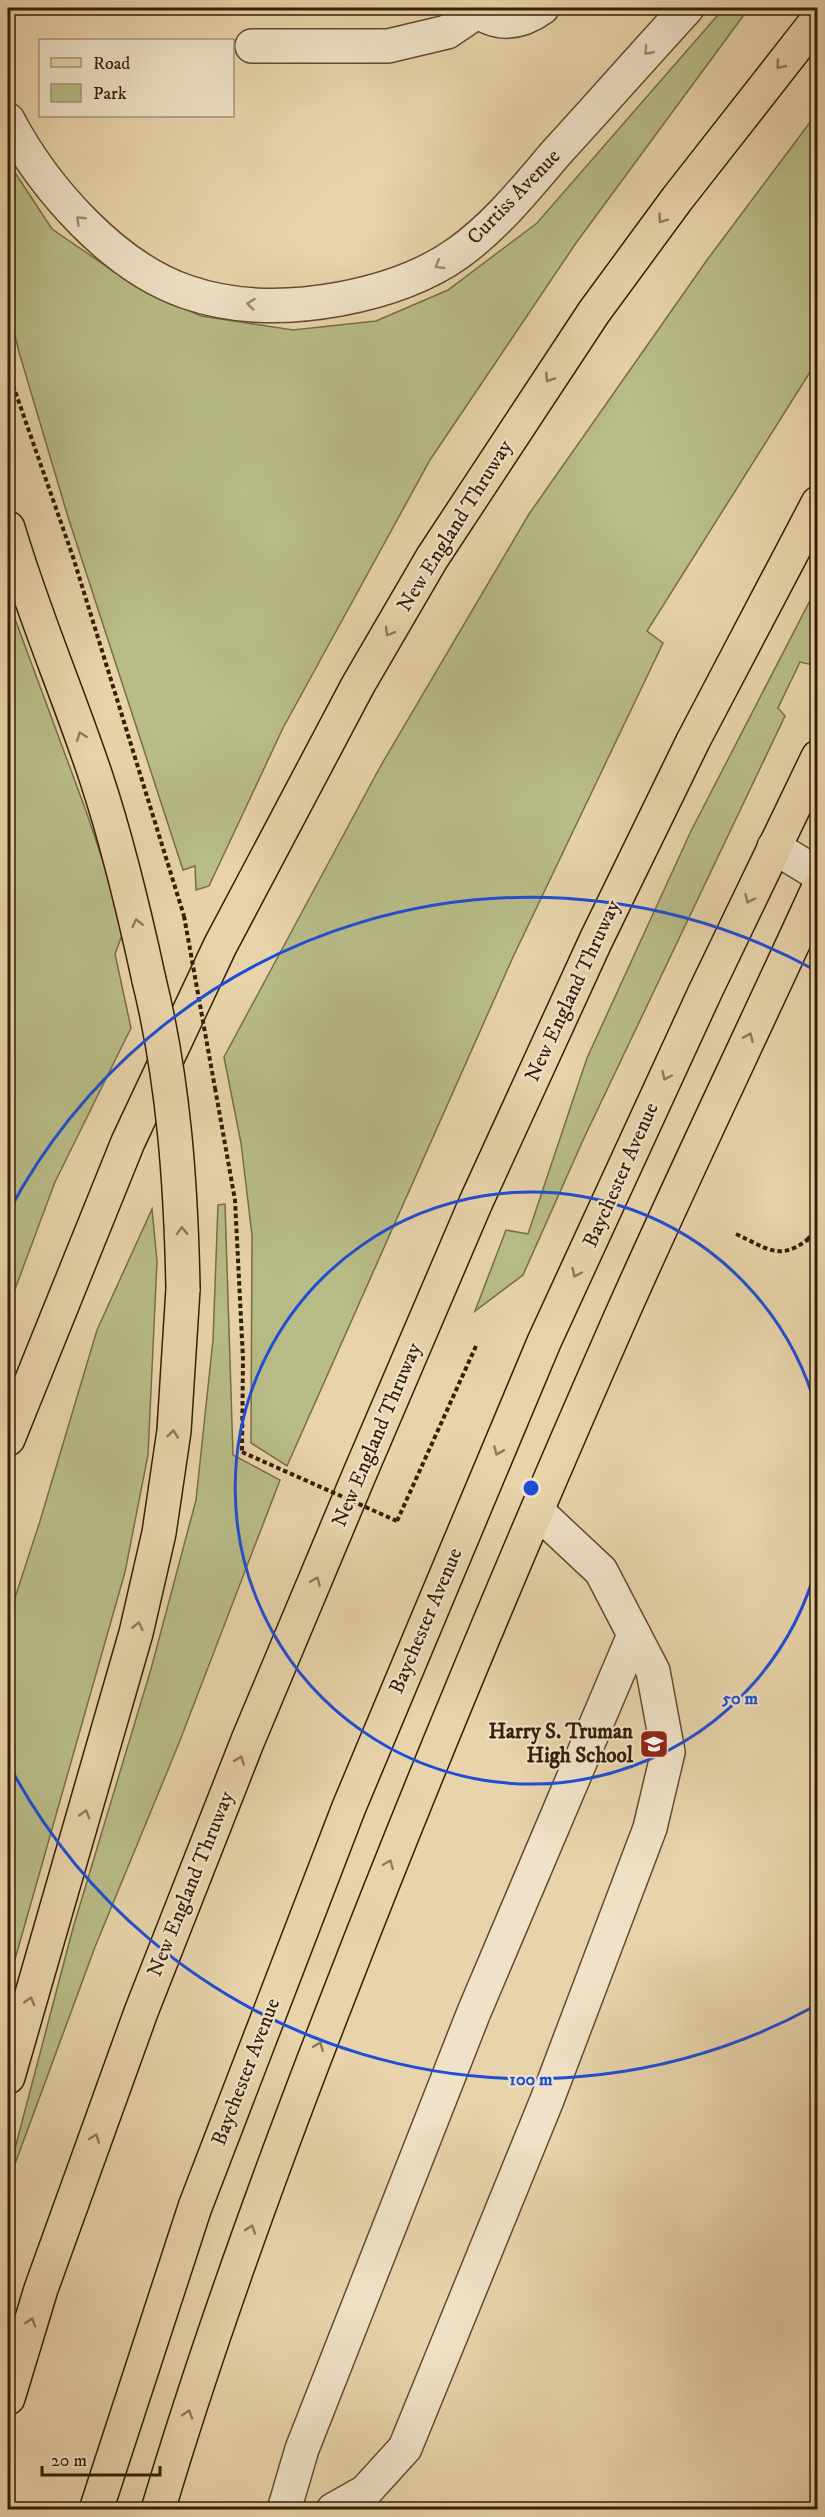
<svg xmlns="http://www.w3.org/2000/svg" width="825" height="2517" font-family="'IM FELL DW Pica',serif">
	<rect width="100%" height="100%" fill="#e8d3aa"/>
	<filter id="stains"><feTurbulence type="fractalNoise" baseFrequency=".00333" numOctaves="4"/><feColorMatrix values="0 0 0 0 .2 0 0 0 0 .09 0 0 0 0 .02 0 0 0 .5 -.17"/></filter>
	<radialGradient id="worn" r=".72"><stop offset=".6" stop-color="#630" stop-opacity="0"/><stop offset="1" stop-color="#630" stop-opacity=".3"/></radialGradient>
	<g fill="#b8bc87" stroke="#766e47" stroke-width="1.5">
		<polygon points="724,8 749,8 576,243 430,460 283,728 209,886 196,890 195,866 183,870 68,517 19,352 8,306 8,162 52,229 135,286 201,316 293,330 376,321 448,290 537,223"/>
		<polygon points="817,113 817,361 647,631 663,643 513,957 287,1466 251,1443 252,1235 241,1143 224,1057 380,767 529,514 707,260"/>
		<polygon points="817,587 817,657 813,665 800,662 778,708 785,716 584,1138 523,1275 475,1311 506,1230 528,1234 587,1058 691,831"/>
		<polygon points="8,600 86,811 125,927 115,954 131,1028 55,1182 8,1308"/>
		<polygon points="225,1204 233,1455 280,1480 179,1743 95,1947 8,2183 8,2175 73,1928 151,1669 196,1500 213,1340 218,1205"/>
		<polygon points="152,1209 157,1261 148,1455 125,1572 8,1984 8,1619 40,1521 97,1330"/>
	</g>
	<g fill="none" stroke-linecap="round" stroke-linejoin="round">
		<g stroke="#614c30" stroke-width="36">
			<g id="minor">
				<path d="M474,8c22,19 46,16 68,0"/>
				<polyline points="252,46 388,46 447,32 478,11"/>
				<path d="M8,120c35,67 105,147 179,172 49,17 104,16 153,7 42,-8 83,-21 118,-46 38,-27 68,-65 98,-100 44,-48 87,-97 131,-145"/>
				<polyline points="774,847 818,874"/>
				<polyline points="284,2510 302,2449 474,2012 634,1635"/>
				<polyline points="333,2510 365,2492 405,2448 547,2100 650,1828 668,1752 653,1671 601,1571 537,1511"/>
			</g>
		</g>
		<g stroke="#341f07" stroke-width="36">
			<g id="major">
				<polyline points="96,2510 195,2207 349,1807 544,1342 705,992 818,757"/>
				<path d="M158,2510c52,-175 115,-346 181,-515 88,-227 182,-451 280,-674 64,-145 133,-287 199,-432"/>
			</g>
		</g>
		<g stroke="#341f07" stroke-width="36">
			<g id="highway">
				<path d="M8,528c25,85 60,165 88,249 22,66 38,134 53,203"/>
				<polyline points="8,1439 128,1142 220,946 358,685 432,558 594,312 677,199 818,19"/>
				<polyline points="8,2077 136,1633 159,1533 174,1431 183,1289"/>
				<polyline points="8,2398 41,2289 141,2012 248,1740 360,1473 476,1202 596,940 693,741 818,503"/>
			</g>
		</g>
		<g stroke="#341f07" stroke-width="4" stroke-dasharray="4.5 3" stroke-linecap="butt">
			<polyline points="8,371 73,557 184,916"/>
			<polyline points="215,1088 235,1200 243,1359 242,1452"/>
			<path d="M736,1234c29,13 43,28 71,6l11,4"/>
			<polyline points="807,1240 818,1227"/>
			<polyline points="397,1521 476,1346"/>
		</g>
		<use href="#minor" stroke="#f0e2c8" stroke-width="33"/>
		<use href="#major" stroke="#e8d3aa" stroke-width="33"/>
		<use href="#highway" stroke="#e8d3aa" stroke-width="33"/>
		<g stroke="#341f07" stroke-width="36" stroke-linecap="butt">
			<path id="highway-bridge" d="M149,980c25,102 32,205 34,309"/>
		</g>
		<g stroke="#341f07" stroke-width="4" stroke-dasharray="4.5 3" stroke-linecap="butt">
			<polyline points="184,916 215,1088"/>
			<polyline points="242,1452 397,1521"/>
		</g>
		<use href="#highway-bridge" stroke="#e8d3aa" stroke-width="33"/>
	</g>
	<defs><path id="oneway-chevron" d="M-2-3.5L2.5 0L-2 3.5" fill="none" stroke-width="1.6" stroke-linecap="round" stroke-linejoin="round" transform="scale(1.5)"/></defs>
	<g stroke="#9b8a71">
		<use href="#oneway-chevron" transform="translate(648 51) rotate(132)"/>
		<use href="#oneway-chevron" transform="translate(80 220) rotate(-136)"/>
		<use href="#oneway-chevron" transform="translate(439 265) rotate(149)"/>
		<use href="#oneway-chevron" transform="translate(251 304) rotate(-174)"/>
	</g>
	<g stroke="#8e7958">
		<use href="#oneway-chevron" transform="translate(780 65) rotate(129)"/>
		<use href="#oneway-chevron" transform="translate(662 219) rotate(126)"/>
		<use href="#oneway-chevron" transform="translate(549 378) rotate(123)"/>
		<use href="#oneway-chevron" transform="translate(389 632) rotate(120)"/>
		<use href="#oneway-chevron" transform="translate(81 736) rotate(-111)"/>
		<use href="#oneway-chevron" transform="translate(749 899) rotate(115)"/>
		<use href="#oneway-chevron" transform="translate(137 923) rotate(-102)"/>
		<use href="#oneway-chevron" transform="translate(749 1037) rotate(-66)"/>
		<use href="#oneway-chevron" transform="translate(666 1076) rotate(115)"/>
		<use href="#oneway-chevron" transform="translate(182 1231) rotate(-91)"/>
		<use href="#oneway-chevron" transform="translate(576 1273) rotate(115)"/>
		<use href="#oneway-chevron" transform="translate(173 1434) rotate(-83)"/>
		<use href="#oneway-chevron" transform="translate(498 1451) rotate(113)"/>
		<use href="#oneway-chevron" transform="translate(316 1581) rotate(-68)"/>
		<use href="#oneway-chevron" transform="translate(138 1626) rotate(-77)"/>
		<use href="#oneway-chevron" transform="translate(240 1760) rotate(-69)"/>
		<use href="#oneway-chevron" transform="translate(85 1814) rotate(-74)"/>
		<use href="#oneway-chevron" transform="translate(389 1864) rotate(-68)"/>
		<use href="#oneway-chevron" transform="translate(30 2001) rotate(-74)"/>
		<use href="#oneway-chevron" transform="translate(319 2046) rotate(-68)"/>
		<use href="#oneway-chevron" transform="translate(95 2138) rotate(-70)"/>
		<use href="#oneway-chevron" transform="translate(251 2229) rotate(-71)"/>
		<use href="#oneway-chevron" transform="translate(31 2322) rotate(-73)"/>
		<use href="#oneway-chevron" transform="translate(188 2414) rotate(-72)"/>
	</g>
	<g fill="none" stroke="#1d4ed8" stroke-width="3">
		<path d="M817 1565A296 296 0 1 1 817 1411"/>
		<path d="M813 2007A591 591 0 0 1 9 1765M9 1211A591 591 0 0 1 813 969"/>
	</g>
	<defs>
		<g id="school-square" transform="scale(1.5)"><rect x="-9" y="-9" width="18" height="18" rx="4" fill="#8f2418" stroke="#f0e2c8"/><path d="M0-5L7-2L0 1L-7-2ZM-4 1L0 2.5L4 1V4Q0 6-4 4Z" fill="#fff"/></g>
	</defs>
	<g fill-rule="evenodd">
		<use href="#school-square" x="654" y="1744"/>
	</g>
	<g text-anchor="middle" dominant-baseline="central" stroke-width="4.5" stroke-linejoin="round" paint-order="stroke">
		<g font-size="21" fill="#341f07" stroke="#f0e2c8">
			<text transform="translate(514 197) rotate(-46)">Curtiss Avenue</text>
			<text transform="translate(455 526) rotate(-58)">New England Thruway</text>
			<text transform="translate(573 991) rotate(-65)">New England Thruway</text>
			<text transform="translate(621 1175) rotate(-66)">Baychester Avenue</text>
			<text transform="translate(377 1435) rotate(-67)">New England Thruway</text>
			<text transform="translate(426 1621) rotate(-67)">Baychester Avenue</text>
			<text transform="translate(191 1884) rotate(-68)">New England Thruway</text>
			<text transform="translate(246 2072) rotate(-69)">Baychester Avenue</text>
		</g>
		<g font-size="21" font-weight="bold" fill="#341f07" stroke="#f0e2c8" text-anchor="end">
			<text x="633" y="1732">Harry S. Truman<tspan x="633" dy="24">High School</tspan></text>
		</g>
	</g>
	<circle cx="531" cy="1488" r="9" fill="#1d4ed8" stroke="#f0e2c8" stroke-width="3"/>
	<g font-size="18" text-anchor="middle" font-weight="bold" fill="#1d4ed8" stroke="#f0e2c8" stroke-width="4.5" stroke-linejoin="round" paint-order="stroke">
		<text x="740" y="1704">50 m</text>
		<text x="531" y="2085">100 m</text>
	</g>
	<rect width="825" height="2517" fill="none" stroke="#e8d3aa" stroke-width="30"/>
	<rect x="9" y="9" width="807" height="2499" fill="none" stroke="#341f07" stroke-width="3"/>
	<rect x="15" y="15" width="795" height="2487" fill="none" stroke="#341f07" stroke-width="1.5"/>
	<rect x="39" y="39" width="195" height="78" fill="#f0e2c8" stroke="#a5947b" stroke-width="1.5"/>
	<rect x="51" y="58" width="30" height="9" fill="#e8d3aa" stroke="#a5947b" stroke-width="1.5"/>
	<text x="93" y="69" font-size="18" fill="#341f07">Road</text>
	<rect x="51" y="84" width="30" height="18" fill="#b8bc87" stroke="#a5947b" stroke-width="1.5"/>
	<text x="93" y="99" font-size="18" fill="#341f07">Park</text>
	<path d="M42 2466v9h118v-9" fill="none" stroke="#341f07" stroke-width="3"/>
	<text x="51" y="2466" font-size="18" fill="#341f07" stroke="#f0e2c8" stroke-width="4.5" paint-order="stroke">20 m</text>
	<rect width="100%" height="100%" filter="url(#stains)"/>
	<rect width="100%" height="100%" fill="url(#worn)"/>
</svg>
